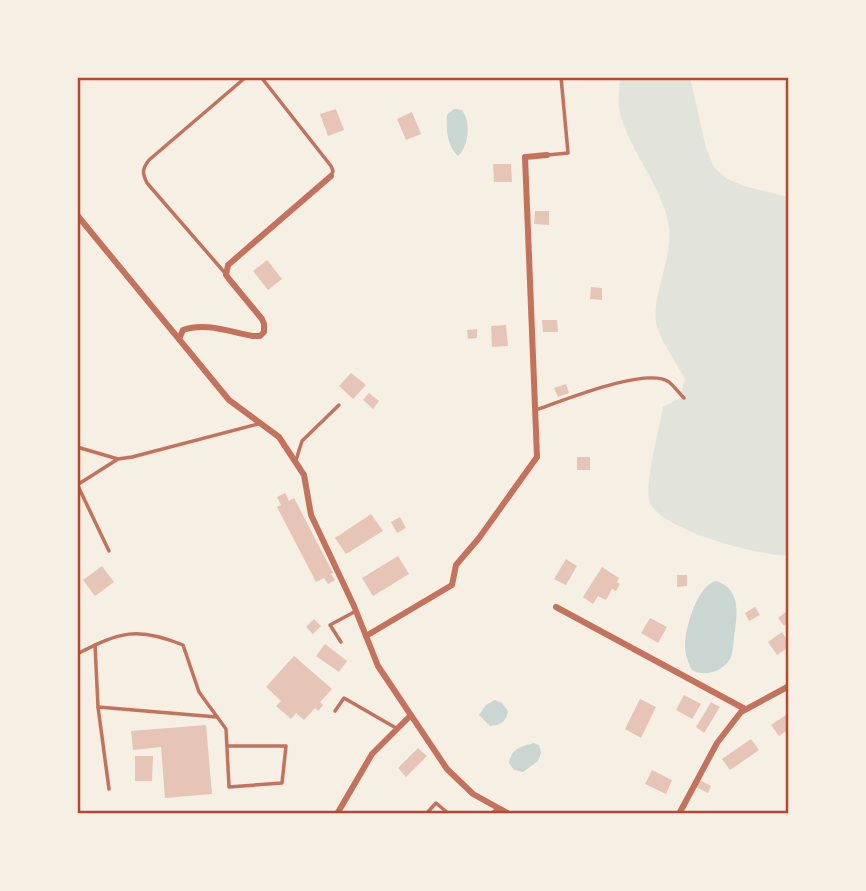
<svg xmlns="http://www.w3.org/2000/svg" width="866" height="891" font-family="'Roboto Condensed',sans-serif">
	<rect width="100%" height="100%" fill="#f6efe4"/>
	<path fill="#e2e4dc" d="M620,77h70l16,71 8,19 13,12 17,7 45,11v359c-31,-1 -124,-24 -139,-53 -7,-14 10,-77 13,-96l17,-9 5,-19c-7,-13 -28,-45 -29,-57 -4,-28 17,-64 13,-95 -5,-37 -39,-76 -49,-113 -3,-11 0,-26 0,-37z"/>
	<g fill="#c9d6d2">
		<path d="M454,109l8,1c9,12 7,36 -4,46 -11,-10 -12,-26 -11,-41z"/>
		<path d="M716,581c26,8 21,35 18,57 -1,7 -1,15 -4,21 -8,13 -27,19 -39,10 -3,-8 -6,-15 -6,-23 0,-17 12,-61 31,-65z"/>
		<path d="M495,700l7,3 6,8c-2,11 -7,14 -18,15l-11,-11 7,-10z"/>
		<path d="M534,743l5,2 2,8 -3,8 -15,11 -9,-2 -5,-7c3,-15 11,-16 25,-20z"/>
	</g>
	<g fill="#e6c5b7">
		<polygon points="336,109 344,130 328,136 320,114"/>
		<polygon points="412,112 421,134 406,140 397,119"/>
		<polygon points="493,164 511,164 512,182 494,182"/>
		<polygon points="535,211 549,211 549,225 534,224"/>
		<polygon points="267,260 282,279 268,290 253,271"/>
		<polygon points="591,287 602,288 602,300 590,299"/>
		<polygon points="542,320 557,320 558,332 543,332"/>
		<polygon points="506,325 508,346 492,347 491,326"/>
		<polygon points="477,329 477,338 468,339 467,330"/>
		<polygon points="351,373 366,385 353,399 339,386"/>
		<polygon points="566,384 569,393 558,397 554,388"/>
		<polygon points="369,393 379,401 373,409 363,400"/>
		<rect x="577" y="457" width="13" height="13"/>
		<polygon points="285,493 289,501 294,498 333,573 331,574 335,580 328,584 324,578 316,582 277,507 281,505 277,497"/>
		<polygon points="371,514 383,531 346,554 335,538"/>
		<polygon points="400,517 406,528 397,533 391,522"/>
		<polygon points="398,556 409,574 373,596 362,578"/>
		<polygon points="566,559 577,566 566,585 554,579"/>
		<polygon points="102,566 114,582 95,596 83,580"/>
		<polygon points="602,567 619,578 617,582 620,584 616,591 612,589 606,600 598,596 593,604 583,597"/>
		<polygon points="677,575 687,575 687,586 677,587"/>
		<polygon points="755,607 760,615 749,621 745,613"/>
		<polygon points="786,612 789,622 784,626 778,618"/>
		<polygon points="650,618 667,627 658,643 641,633"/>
		<polygon points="314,619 321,626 313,634 306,627"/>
		<polygon points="782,632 789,643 789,647 777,655 768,642"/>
		<polygon points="325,644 347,661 339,672 316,656"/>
		<polygon points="294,656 332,689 320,702 323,705 318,711 315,708 304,720 296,713 291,719 276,706 281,701 266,687"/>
		<polygon points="684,695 701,704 692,719 676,710"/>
		<polygon points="640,699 656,707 641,738 625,729"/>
		<polygon points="711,702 720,707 704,733 696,727"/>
		<polygon points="789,713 789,729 779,736 771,725"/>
		<polygon points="206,725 212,794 165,798 161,747 133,750 131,731"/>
		<polygon points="751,739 759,750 730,770 722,759"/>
		<polygon points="418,748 427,756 406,777 398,768"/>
		<polygon points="135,756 153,756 152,781 135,781"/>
		<polygon points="652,770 672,780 666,794 645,784"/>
		<polygon points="700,780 711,786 708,793 696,787"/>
	</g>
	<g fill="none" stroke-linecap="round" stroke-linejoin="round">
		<g stroke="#c5725c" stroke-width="3.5">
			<polyline points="261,77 331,166 333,171 331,176"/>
			<polyline points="547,155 568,153 561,77"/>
			<path d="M225,273l-78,-90c-5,-10 -5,-14 2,-23l97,-83"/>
			<path d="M536,410c26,-9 111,-44 133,-28 5,4 10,11 15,16"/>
			<polyline points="77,447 118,459"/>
			<polyline points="296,460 302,441 339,405"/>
			<polyline points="77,484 109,551"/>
			<polyline points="77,485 118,459 132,457 258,424"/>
			<polyline points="341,642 330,625 356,611"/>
			<polyline points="95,645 98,707 109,789"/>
			<path d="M77,654c43,-22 60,-28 106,-9l16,47 27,37 3,58 53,-4 4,-37h-58"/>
			<polyline points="98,707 217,717"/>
			<polyline points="335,711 344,698 396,728"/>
			<polyline points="426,814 436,803 449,814"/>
			<polyline points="491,814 498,808"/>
		</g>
		<g stroke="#c5725c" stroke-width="6">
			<polyline points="77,215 229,400 279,437 304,475 311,515 354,606 378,666 447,769 473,794 509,814"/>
			<path d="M179,339l4,-9c22,-8 47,2 70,6h7l4,-4v-8l-2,-5 -33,-40 -3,-4 2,-10 103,-89"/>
			<polyline points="556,607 745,709"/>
			<polyline points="366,636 452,585 456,565 479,538 537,457 525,157 547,155"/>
			<polyline points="337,814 372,754 410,716"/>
			<polyline points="679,814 717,743 741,712 789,686"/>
		</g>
	</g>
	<rect width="866" height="891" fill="none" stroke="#f6efe4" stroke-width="158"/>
	<rect x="79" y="79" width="708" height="733" fill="none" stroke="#b5482f" stroke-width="2.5"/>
</svg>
